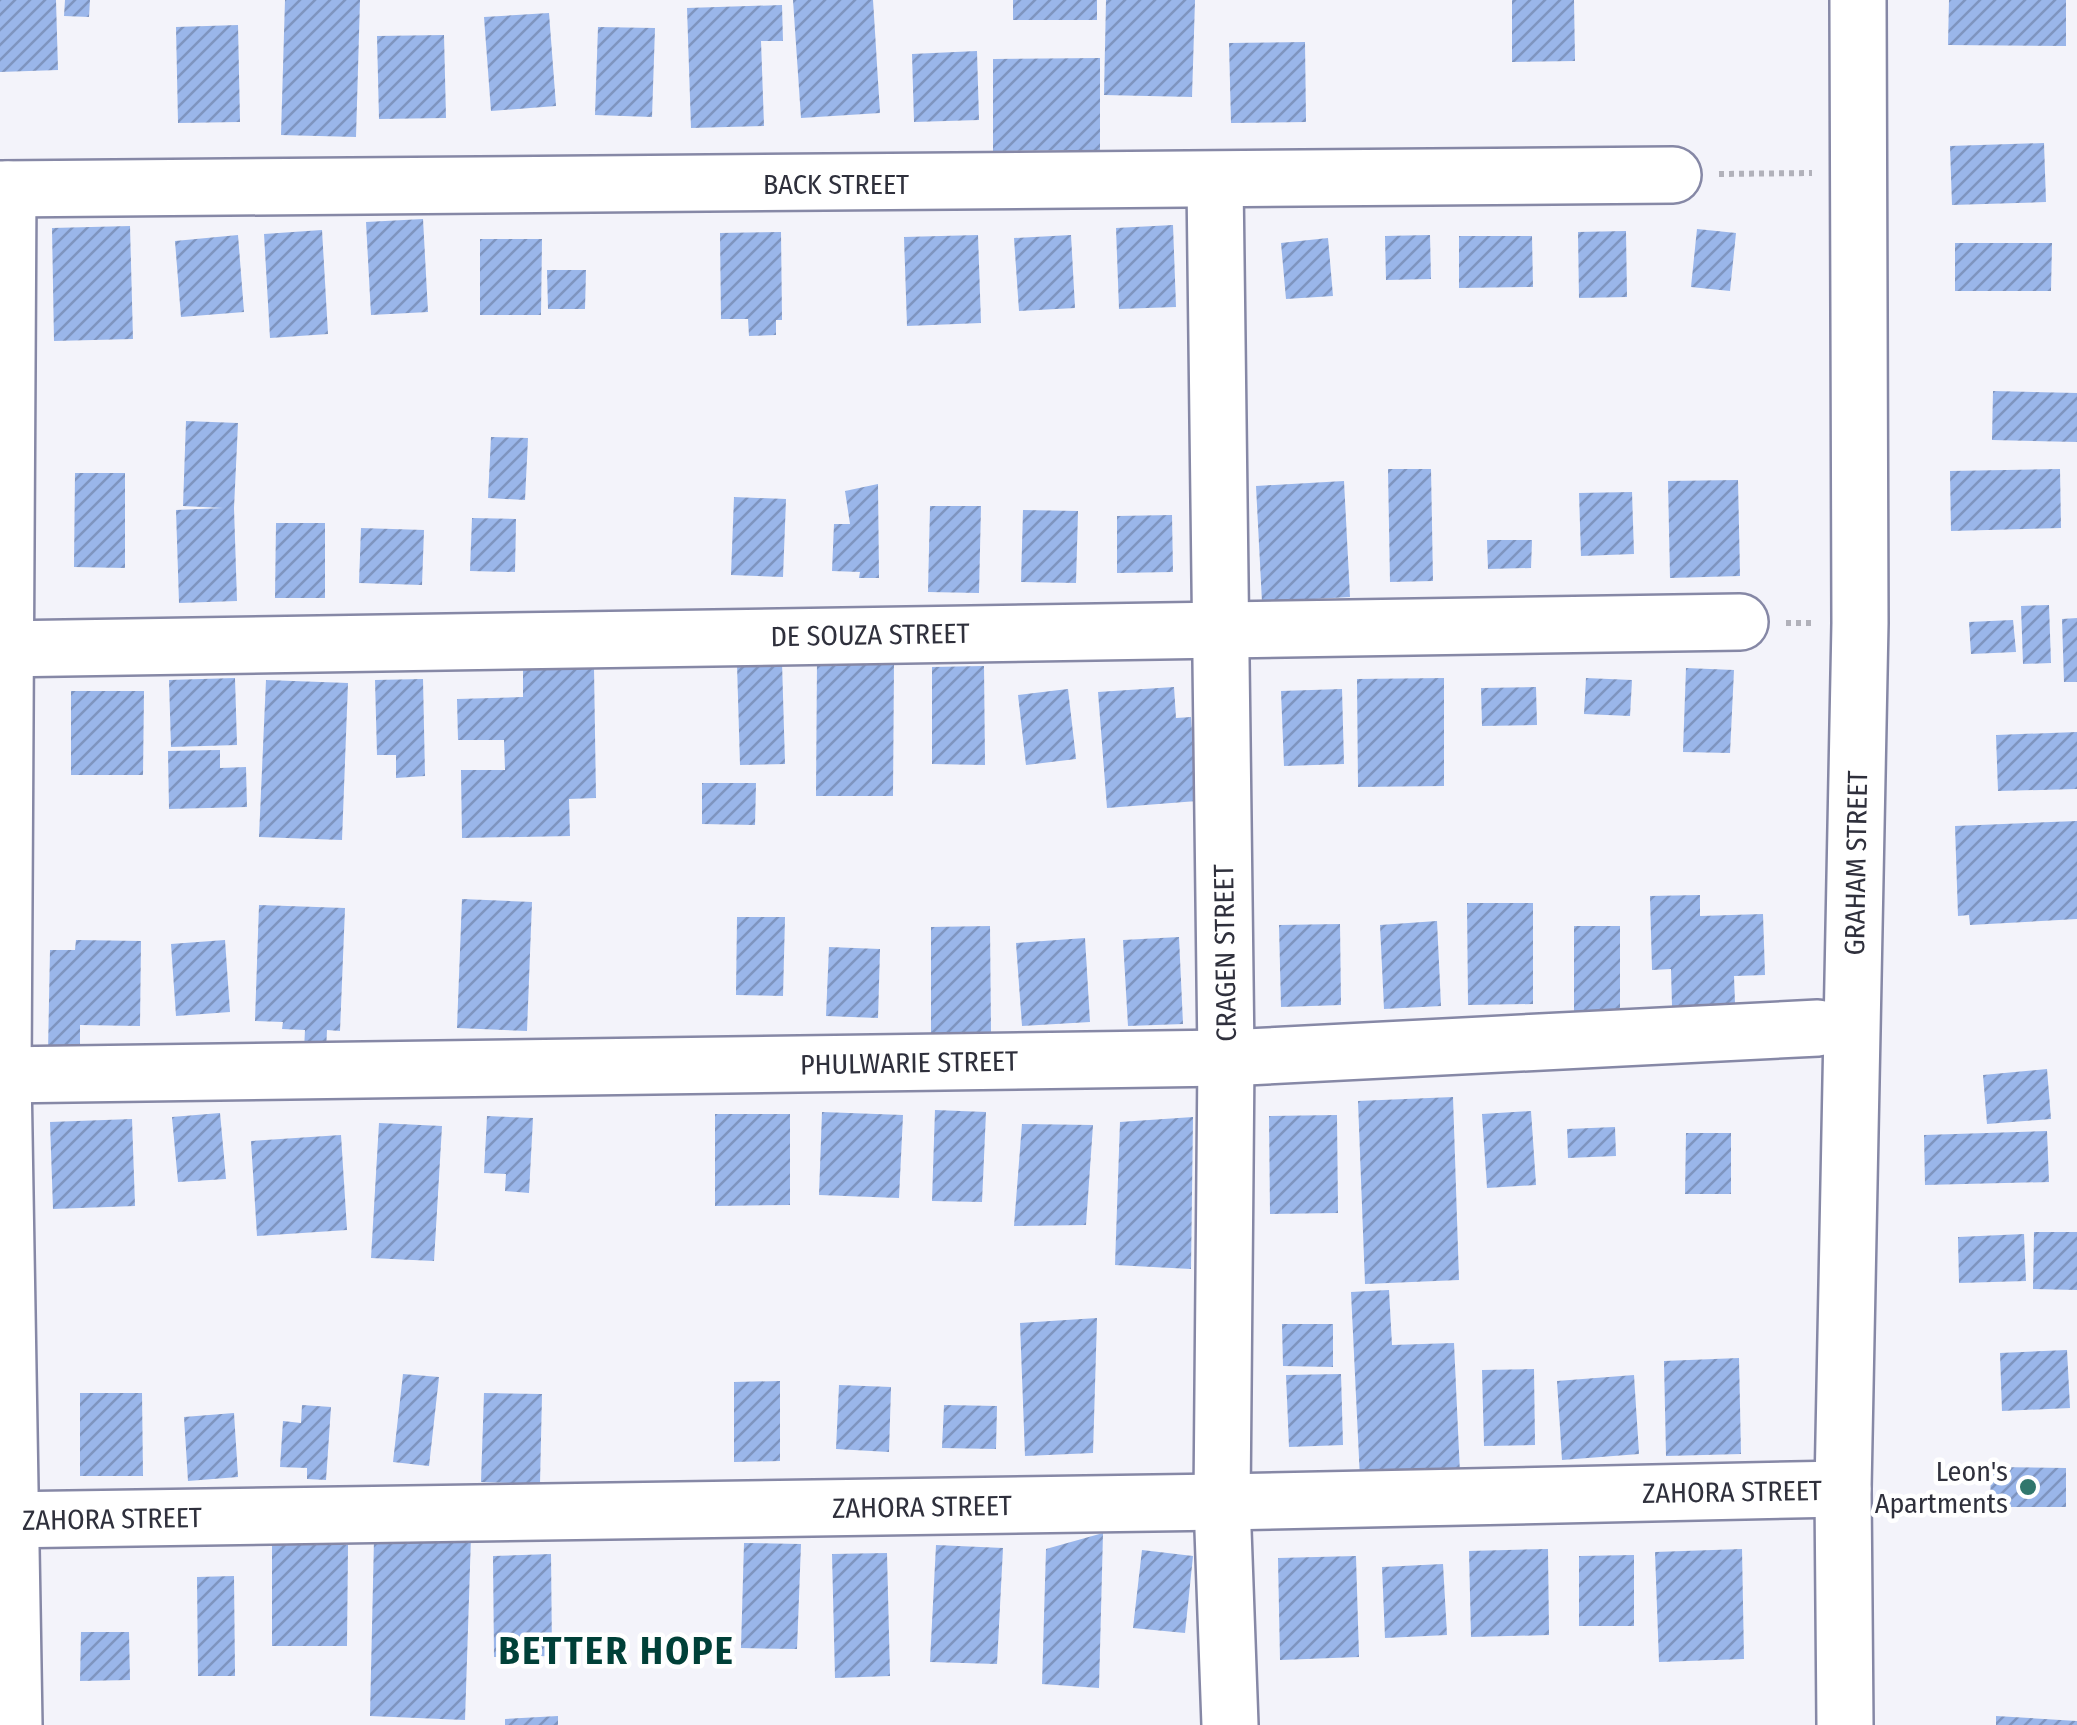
<svg xmlns="http://www.w3.org/2000/svg" width="2077" height="1725" font-family="'Fira Sans Condensed',sans-serif">
	<defs>
		<pattern id="building-hatch" width="6" height="6" patternUnits="userSpaceOnUse" patternTransform="scale(2.5)"><rect width="6" height="6" fill="#9ab6ea"/><path d="M-1 1l2-2M0 6l6-6M5 7l2-2" fill="none" stroke="#7e94bf"/></pattern>
	</defs>
	<rect width="100%" height="100%" fill="#f3f3fa"/>
	<g fill="url(#building-hatch)">
		<polygon points="0,0 56,0 58,70 0,72"/>
		<polygon points="65,0 90,0 89,17 64,16"/>
		<polygon points="285,0 360,0 356,137 281,135"/>
		<polygon points="793,0 873,0 880,113 801,118"/>
		<rect x="1013" y="0" width="84" height="20"/>
		<polygon points="1106,0 1195,0 1192,97 1104,95"/>
		<polygon points="1512,0 1574,0 1575,61 1512,62"/>
		<polygon points="1949,0 2066,0 2066,46 1948,45"/>
		<polygon points="782,5 783,41 761,41 764,126 691,128 687,8"/>
		<polygon points="549,13 556,106 491,111 484,17"/>
		<polygon points="238,25 240,122 178,123 176,27"/>
		<polygon points="598,27 655,28 652,117 595,115"/>
		<polygon points="444,35 446,118 379,119 377,36"/>
		<polygon points="1305,42 1306,122 1231,123 1229,43"/>
		<polygon points="977,51 979,120 914,122 912,54"/>
		<polygon points="1100,58 1100,150 993,151 993,59"/>
		<polygon points="2044,143 2046,202 1952,205 1950,146"/>
		<polygon points="423,219 428,312 371,315 366,222"/>
		<polygon points="1173,225 1176,307 1119,309 1116,228"/>
		<polygon points="130,226 133,339 54,341 52,228"/>
		<polygon points="1697,229 1736,233 1730,291 1691,287"/>
		<polygon points="322,230 328,334 270,338 264,234"/>
		<polygon points="1626,231 1627,297 1579,298 1578,232"/>
		<polygon points="781,232 782,320 776,320 776,335 749,336 748,319 721,319 720,233"/>
		<polygon points="238,235 244,312 181,317 175,241"/>
		<polygon points="978,235 981,323 907,326 904,237"/>
		<polygon points="1071,235 1075,308 1019,311 1014,238"/>
		<polygon points="1430,235 1431,279 1386,280 1385,236"/>
		<polygon points="1459,236 1532,236 1533,287 1459,288"/>
		<polygon points="1328,238 1333,296 1286,299 1281,243"/>
		<polygon points="480,239 542,239 541,315 480,315"/>
		<polygon points="1955,243 2052,243 2051,291 1955,291"/>
		<polygon points="547,270 586,270 585,309 548,309"/>
		<polygon points="1993,391 2077,393 2077,442 1992,440"/>
		<polygon points="186,421 238,423 234,508 237,601 179,603 176,510 223,508 183,506"/>
		<polygon points="491,437 528,438 525,500 488,498"/>
		<polygon points="1388,469 1431,469 1433,581 1390,582"/>
		<polygon points="2060,469 2061,528 1951,531 1950,471"/>
		<polygon points="75,473 125,473 125,568 74,567"/>
		<polygon points="1738,480 1740,576 1670,578 1668,481"/>
		<polygon points="1344,481 1350,597 1262,602 1256,486"/>
		<polygon points="878,484 879,578 859,578 860,572 832,571 834,524 850,524 845,491"/>
		<polygon points="1632,492 1634,554 1581,556 1579,493"/>
		<polygon points="734,497 786,499 783,577 731,575"/>
		<polygon points="930,506 981,506 979,593 928,592"/>
		<polygon points="1023,510 1078,511 1076,583 1021,582"/>
		<polygon points="1172,515 1173,572 1117,573 1117,516"/>
		<polygon points="472,518 516,519 515,572 470,571"/>
		<polygon points="276,523 325,523 325,598 275,598"/>
		<polygon points="361,528 424,530 422,585 359,583"/>
		<polygon points="1487,540 1532,540 1531,568 1488,569"/>
		<polygon points="2049,605 2051,663 2023,664 2021,606"/>
		<polygon points="2077,618 2077,682 2064,682 2062,619"/>
		<polygon points="2013,620 2016,652 1971,654 1969,622"/>
		<polygon points="782,662 785,764 740,765 737,664"/>
		<polygon points="817,662 894,662 893,796 816,796"/>
		<polygon points="984,666 985,765 932,764 932,667"/>
		<polygon points="594,668 596,798 569,799 570,836 462,838 461,770 505,770 504,740 458,740 457,699 523,697 523,669"/>
		<polygon points="1686,668 1734,670 1730,753 1683,752"/>
		<polygon points="235,678 237,745 171,747 169,680"/>
		<polygon points="1444,678 1444,786 1358,787 1357,679"/>
		<polygon points="1586,678 1632,680 1630,716 1584,714"/>
		<polygon points="423,679 425,776 396,778 396,755 377,755 375,680"/>
		<polygon points="266,680 348,683 342,840 259,837"/>
		<polygon points="1174,687 1176,718 1191,717 1197,801 1107,808 1098,692"/>
		<polygon points="1536,687 1537,725 1482,726 1481,688"/>
		<polygon points="1068,689 1076,759 1026,765 1018,695"/>
		<polygon points="1342,689 1344,764 1284,766 1281,691"/>
		<polygon points="71,691 144,691 143,775 71,775"/>
		<polygon points="2077,732 2077,789 1998,791 1996,735"/>
		<polygon points="220,750 220,768 246,767 247,807 169,809 168,751"/>
		<polygon points="702,783 756,783 755,825 702,824"/>
		<polygon points="2077,821 2077,919 1970,925 1969,915 1958,916 1955,826"/>
		<polygon points="1700,895 1700,916 1763,914 1765,975 1734,976 1735,1003 1721,1003 1721,1016 1690,1017 1689,1005 1672,1006 1671,969 1652,970 1650,896"/>
		<polygon points="462,899 532,902 527,1031 457,1028"/>
		<polygon points="1467,903 1533,903 1533,1004 1468,1005"/>
		<polygon points="259,905 345,908 340,1031 327,1030 326,1051 304,1050 305,1030 282,1029 283,1022 255,1021"/>
		<polygon points="737,917 785,917 783,996 736,995"/>
		<polygon points="1437,921 1441,1006 1384,1009 1380,925"/>
		<polygon points="1340,924 1341,1005 1281,1007 1279,925"/>
		<polygon points="990,926 991,1032 931,1033 931,927"/>
		<rect x="1574" y="926" width="46" height="87"/>
		<polygon points="1179,937 1183,1024 1128,1026 1123,940"/>
		<polygon points="1085,938 1090,1022 1022,1026 1016,943"/>
		<polygon points="76,940 141,941 140,1026 80,1025 80,1053 48,1052 50,950 75,950"/>
		<polygon points="225,940 230,1012 176,1016 171,944"/>
		<polygon points="829,947 880,949 878,1018 826,1016"/>
		<polygon points="2047,1069 2051,1119 1987,1124 1983,1075"/>
		<polygon points="1453,1097 1459,1280 1365,1284 1358,1101"/>
		<polygon points="935,1110 986,1112 982,1202 932,1201"/>
		<polygon points="1531,1111 1536,1185 1487,1188 1482,1114"/>
		<polygon points="822,1112 903,1115 899,1198 819,1195"/>
		<polygon points="220,1113 226,1179 178,1182 172,1117"/>
		<polygon points="715,1114 790,1114 790,1205 715,1206"/>
		<polygon points="1337,1115 1338,1213 1270,1214 1269,1116"/>
		<polygon points="487,1116 533,1118 529,1193 505,1191 506,1174 484,1173"/>
		<polygon points="1193,1117 1191,1269 1115,1265 1120,1122"/>
		<polygon points="132,1119 135,1206 53,1209 50,1122"/>
		<polygon points="379,1123 442,1126 434,1261 371,1258"/>
		<polygon points="1022,1124 1093,1125 1086,1225 1014,1226"/>
		<polygon points="1615,1127 1616,1156 1568,1158 1567,1129"/>
		<polygon points="2047,1131 2049,1182 1925,1185 1924,1135"/>
		<polygon points="1686,1133 1731,1133 1731,1194 1685,1194"/>
		<polygon points="341,1135 347,1230 257,1236 251,1141"/>
		<polygon points="2034,1232 2077,1232 2077,1290 2033,1289"/>
		<polygon points="2024,1234 2026,1281 1959,1283 1958,1237"/>
		<polygon points="1389,1290 1392,1345 1454,1343 1460,1474 1360,1479 1351,1292"/>
		<polygon points="1097,1318 1093,1453 1025,1456 1020,1323"/>
		<polygon points="1282,1324 1333,1324 1333,1367 1283,1366"/>
		<polygon points="2067,1350 2070,1408 2002,1411 2000,1353"/>
		<polygon points="1739,1358 1741,1454 1666,1456 1664,1361"/>
		<polygon points="1534,1369 1535,1445 1484,1446 1482,1370"/>
		<polygon points="403,1374 439,1377 429,1466 393,1462"/>
		<polygon points="1341,1374 1343,1445 1289,1447 1286,1375"/>
		<polygon points="1634,1375 1639,1454 1562,1460 1557,1381"/>
		<polygon points="780,1381 780,1461 734,1462 734,1382"/>
		<polygon points="839,1385 891,1387 889,1452 836,1449"/>
		<polygon points="80,1393 142,1393 143,1476 80,1476"/>
		<polygon points="484,1393 542,1394 540,1484 481,1482"/>
		<polygon points="302,1405 331,1407 326,1480 307,1479 307,1468 280,1467 283,1421 301,1423"/>
		<polygon points="944,1405 997,1406 996,1449 942,1448"/>
		<polygon points="234,1413 238,1477 188,1481 184,1417"/>
		<polygon points="1991,1467 2066,1468 2066,1507 1990,1507"/>
		<polygon points="1103,1533 1099,1688 1042,1684 1046,1549"/>
		<polygon points="471,1536 465,1720 370,1716 374,1539"/>
		<polygon points="744,1543 801,1544 797,1649 741,1648"/>
		<polygon points="272,1545 348,1545 347,1646 272,1646"/>
		<polygon points="936,1545 1003,1548 997,1664 930,1662"/>
		<polygon points="1548,1549 1549,1635 1471,1637 1469,1551"/>
		<polygon points="1742,1549 1744,1659 1659,1662 1655,1552"/>
		<polygon points="1142,1550 1193,1556 1185,1633 1133,1628"/>
		<polygon points="887,1553 890,1676 835,1678 832,1554"/>
		<polygon points="551,1554 552,1656 494,1657 493,1556"/>
		<polygon points="1634,1555 1634,1626 1579,1626 1579,1556"/>
		<polygon points="1356,1556 1359,1657 1280,1660 1278,1558"/>
		<polygon points="1443,1564 1447,1635 1385,1638 1382,1567"/>
		<polygon points="234,1576 235,1676 198,1676 197,1577"/>
		<polygon points="81,1632 129,1632 130,1680 80,1681"/>
		<polygon points="558,1716 558,1725 505,1725 505,1719"/>
		<polygon points="1996,1716 2077,1721 2077,1725 1996,1725"/>
	</g>
	<g fill="none" stroke-linecap="round" stroke-linejoin="round">
		<g stroke="#8688a6" stroke-width="60">
			<g id="minor">
				<polyline points="1215,181 1226,1058 1222,1502 1230,1725"/>
				<polyline points="0,189 1673,175"/>
				<polyline points="8,189 3,1075 14,1725"/>
				<polyline points="0,649 1740,622"/>
				<polyline points="0,1075 1226,1058 1818,1028"/>
				<polyline points="0,1520 1222,1502 1843,1489"/>
				<polyline points="1845,1725 1843,1489 1860,623 1858,0"/>
			</g>
		</g>
		<g stroke="#b1b1ba" stroke-width="6" stroke-dasharray="5 5" stroke-linecap="butt">
			<polyline points="1719,174 1812,173"/>
			<polyline points="1786,623 1814,623"/>
		</g>
		<use href="#minor" stroke="#fff" stroke-width="55"/>
	</g>
	<circle fill="#31776d" stroke="#fff" stroke-width="4" cx="2028" cy="1487" r="10"/>
	<g text-anchor="middle" dominant-baseline="central" stroke-width="9" stroke-linejoin="round" paint-order="stroke">
		<g font-size="28" fill="#2f303c" stroke="#fff">
			<text x="836" y="184">BACK STREET</text>
			<text transform="translate(870 635) rotate(-1)">DE SOUZA STREET</text>
			<text transform="translate(1856 863) rotate(-89)">GRAHAM STREET</text>
			<text transform="translate(1225 953) rotate(-91)">CRAGEN STREET</text>
			<text transform="translate(909 1063) rotate(-1)">PHULWARIE STREET</text>
			<text transform="translate(1732 1492) rotate(-1)">ZAHORA STREET</text>
			<text transform="translate(922 1507) rotate(-1)">ZAHORA STREET</text>
			<text transform="translate(112 1519) rotate(-1)">ZAHORA STREET</text>
		</g>
		<g font-size="28" fill="#2f303c" stroke="#fff" text-anchor="end">
			<text x="2008" y="1471">Leon's<tspan x="2008" dy="32">Apartments</tspan></text>
		</g>
		<g font-size="38" font-weight="bold" letter-spacing="2.5" fill="#004038" stroke="#fff">
			<text x="617" y="1651">BETTER HOPE</text>
		</g>
	</g>
</svg>
